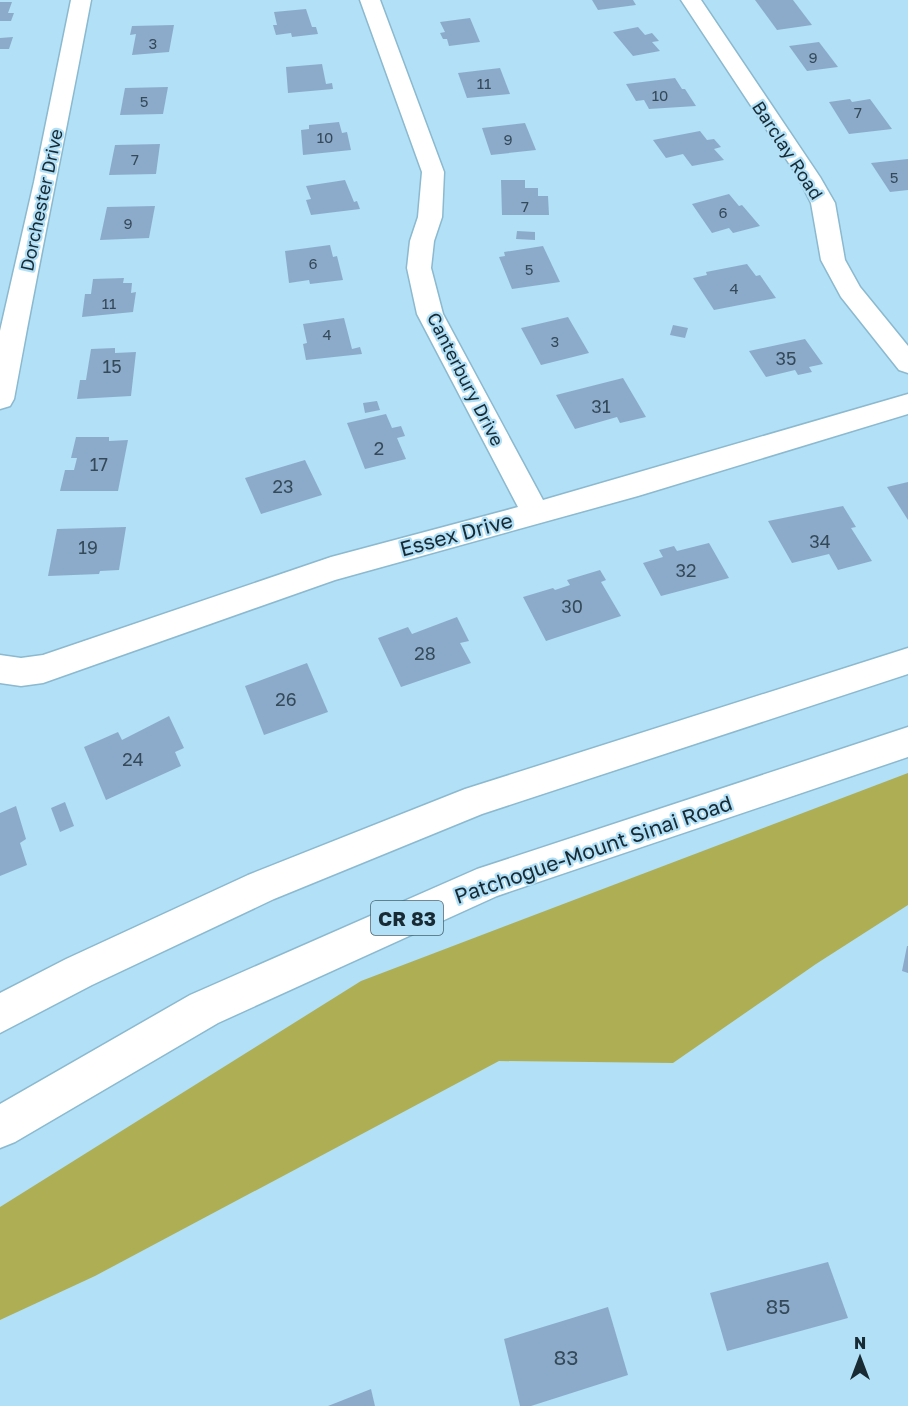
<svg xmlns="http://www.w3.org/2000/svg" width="908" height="1406" font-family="'Golos Text',sans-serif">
	<rect width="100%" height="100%" fill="#b1e0f7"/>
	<polygon fill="#aeaf55" points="908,773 908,905 816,964 673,1063 499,1061 95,1276 0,1320 0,1207 361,981"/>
	<g fill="#8cabcb">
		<polygon points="592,0 633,0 636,5 598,10"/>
		<polygon points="755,0 793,0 812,25 777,30"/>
		<polygon points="0,2 12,2 8,13 14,13 11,21 0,21"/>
		<polygon points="306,9 312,27 316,27 318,34 292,37 291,33 276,35 273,25 277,25 274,12"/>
		<polygon points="470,18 480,42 449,46 447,39 443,39 440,33 445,32 440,22"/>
		<polygon points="174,25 169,52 132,55 136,34 130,35 132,26"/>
		<polygon points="638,27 645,35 652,33 659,41 652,42 660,51 633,56 613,32"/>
		<polygon points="13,37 9,49 0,49 0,38"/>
		<polygon points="819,42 838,67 807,71 789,46"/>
		<polygon points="322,64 326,84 332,83 333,89 288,93 286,67"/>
		<polygon points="500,68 510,94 467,98 458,73"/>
		<polygon points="675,78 682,89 685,89 696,106 649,109 644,100 636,101 626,84"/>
		<polygon points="168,87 163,114 120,115 125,88"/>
		<polygon points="850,99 852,102 870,99 892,129 849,134 829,102"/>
		<polygon points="339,122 342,133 347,132 351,150 303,155 301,130 309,129 309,125"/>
		<polygon points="525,123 536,150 491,155 482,128"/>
		<polygon points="700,131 707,140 714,139 721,147 714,149 724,160 692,166 683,154 666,158 653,140"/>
		<polygon points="160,144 156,174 109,175 115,145"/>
		<polygon points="908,159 908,190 890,192 871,163"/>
		<polygon points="345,180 354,202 357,201 360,209 311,215 306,200 311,199 306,186"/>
		<polygon points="501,180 525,180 525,188 538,188 538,196 548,196 549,215 502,215"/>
		<polygon points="729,194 739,206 742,205 760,226 733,233 729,228 712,233 692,204"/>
		<polygon points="155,206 149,238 100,240 107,207"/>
		<polygon points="517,231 535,232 535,240 516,239"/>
		<polygon points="330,245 333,257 337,256 343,280 310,284 309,280 289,283 285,251"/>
		<polygon points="543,246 560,282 512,289 499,257 505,256 504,252"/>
		<polygon points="747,264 756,276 760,275 776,298 714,310 693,278 707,275 706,272"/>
		<polygon points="124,278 123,283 132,283 131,293 136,292 133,312 82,317 85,294 91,294 93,279"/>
		<polygon points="568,317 589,353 541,365 521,328"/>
		<polygon points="344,318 352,349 360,347 362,354 306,360 303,344 307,343 303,324"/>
		<polygon points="673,325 688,328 685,338 670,335"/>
		<polygon points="805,339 823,364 809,367 812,372 798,375 795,370 766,377 749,351"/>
		<polygon points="115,348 115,353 136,352 131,396 77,399 80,380 86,380 91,349"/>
		<polygon points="623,378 646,417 620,423 617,417 575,429 556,395"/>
		<polygon points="377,401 380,410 365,413 363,403"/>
		<polygon points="386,414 392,428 401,426 405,436 397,438 406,459 365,469 347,423"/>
		<polygon points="76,437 109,437 109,441 128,440 118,491 60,491 65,470 74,470 77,458 71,458"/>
		<polygon points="305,460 322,495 261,514 245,478"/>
		<polygon points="908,482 908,520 887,487"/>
		<polygon points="843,506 856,527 851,528 872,561 838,570 829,554 792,563 768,521"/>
		<polygon points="126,527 119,570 100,571 99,574 48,576 57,529"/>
		<polygon points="709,543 729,578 661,596 643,563 663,557 659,550 674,546 677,551"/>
		<polygon points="600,570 606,580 601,582 621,616 546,641 523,597 553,588 555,590 570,585 567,580"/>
		<polygon points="457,617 469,641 460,643 471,663 401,687 378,638 408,627 412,634"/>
		<polygon points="307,663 328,712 264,735 245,686"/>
		<polygon points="169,716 184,748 175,752 181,766 106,800 84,747 118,732 122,740"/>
		<polygon points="65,802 74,826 60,832 51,808"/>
		<polygon points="16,806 26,839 20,843 27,865 0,876 0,813"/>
		<polygon points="907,946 908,946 908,973 902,971"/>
		<polygon points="828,1262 848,1318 727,1351 710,1293"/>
		<polygon points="608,1307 628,1375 531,1406 520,1406 504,1339"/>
		<polygon points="371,1389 375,1406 328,1406"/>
	</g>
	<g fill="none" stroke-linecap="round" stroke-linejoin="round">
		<g stroke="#8bb9cf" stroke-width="3">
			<g id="minor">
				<path d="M71,0h20c-25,133 -53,266 -77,399l-4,7 -10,3v-78l34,-149z"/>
				<polygon points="360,0 380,0 444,172 442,217 434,241 431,268 443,314 543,500 908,394 908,414 638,496 335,580 43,683 21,686 0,683 0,655 21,658 43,655 331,557 518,507 417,314 407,268 410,241 418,217 422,172"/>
				<polygon points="681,0 701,0 820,177 835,203 845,260 860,287 908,346 908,373 899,370 841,297 821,260 811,203 798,177"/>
			</g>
		</g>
		<g stroke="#8bb9cf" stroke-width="3">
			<g id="highway">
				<polygon points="908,648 908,674 482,814 274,899 92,985 0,1033 0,993 66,959 248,875 465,789"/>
				<polygon points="908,727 908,757 497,896 218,1023 15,1142 0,1148 0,1104 190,995 477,869"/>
			</g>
		</g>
		<use href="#minor" fill="#fff" fill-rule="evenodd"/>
		<use href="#highway" fill="#fff" fill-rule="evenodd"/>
	</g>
	<g text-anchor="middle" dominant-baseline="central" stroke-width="4.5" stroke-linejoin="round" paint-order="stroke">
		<g font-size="15" fill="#354a59">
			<text x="153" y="43">3</text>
			<text x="813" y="57">9</text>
			<text x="484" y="83">11</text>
			<text x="660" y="95">10</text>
			<text x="144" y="101">5</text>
			<text x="858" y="112">7</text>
			<text x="325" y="137">10</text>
			<text x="508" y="139">9</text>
			<text x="135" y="159">7</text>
			<text x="894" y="177">5</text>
			<text x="525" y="206">7</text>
			<text x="723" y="212">6</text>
			<text x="128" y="223">9</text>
			<text x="313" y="263">6</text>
			<text x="529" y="269">5</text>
			<text x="734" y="288">4</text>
			<text x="109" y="303">11</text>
			<text x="327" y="334">4</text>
			<text x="555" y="341">3</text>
		</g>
		<g font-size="18" fill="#182a33" stroke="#b1e0f7">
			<text transform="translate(788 150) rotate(57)">Barclay Road</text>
			<text transform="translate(41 200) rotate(-78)">Dorchester Drive</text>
			<text transform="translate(466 379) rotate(63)">Canterbury Drive</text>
		</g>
		<g font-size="18" fill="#354a59">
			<text x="786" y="358">35</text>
			<text x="112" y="366">15</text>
			<text x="601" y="406">31</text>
			<text x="379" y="448">2</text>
			<text x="99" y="464">17</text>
			<text x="283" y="486">23</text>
			<text x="820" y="541">34</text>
			<text x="88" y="547">19</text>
			<text x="686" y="570">32</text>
			<text x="572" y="606">30</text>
			<text x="425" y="653">28</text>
			<text x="286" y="699">26</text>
			<text x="133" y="759">24</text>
		</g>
		<rect fill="#b1e0f7" stroke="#46616e" stroke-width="1.5" x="371" y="901" width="72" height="34" rx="4.5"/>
		<g font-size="20" font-weight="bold" fill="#182a33">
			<text x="407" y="918">CR 83</text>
		</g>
		<g font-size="21" fill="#182a33" stroke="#b1e0f7">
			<text transform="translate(456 534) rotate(-15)">Essex Drive</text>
			<text transform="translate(593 849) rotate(-19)">Patchogue-Mount Sinai Road</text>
		</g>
		<g font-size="21" fill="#354a59">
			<text x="778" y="1306">85</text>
			<text x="566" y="1357">83</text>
		</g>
	</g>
	<g transform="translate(860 1358)" stroke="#b1e0f7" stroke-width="4.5" paint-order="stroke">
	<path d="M0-4.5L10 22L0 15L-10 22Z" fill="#182a33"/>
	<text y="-9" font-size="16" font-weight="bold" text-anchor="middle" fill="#182a33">N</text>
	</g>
</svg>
